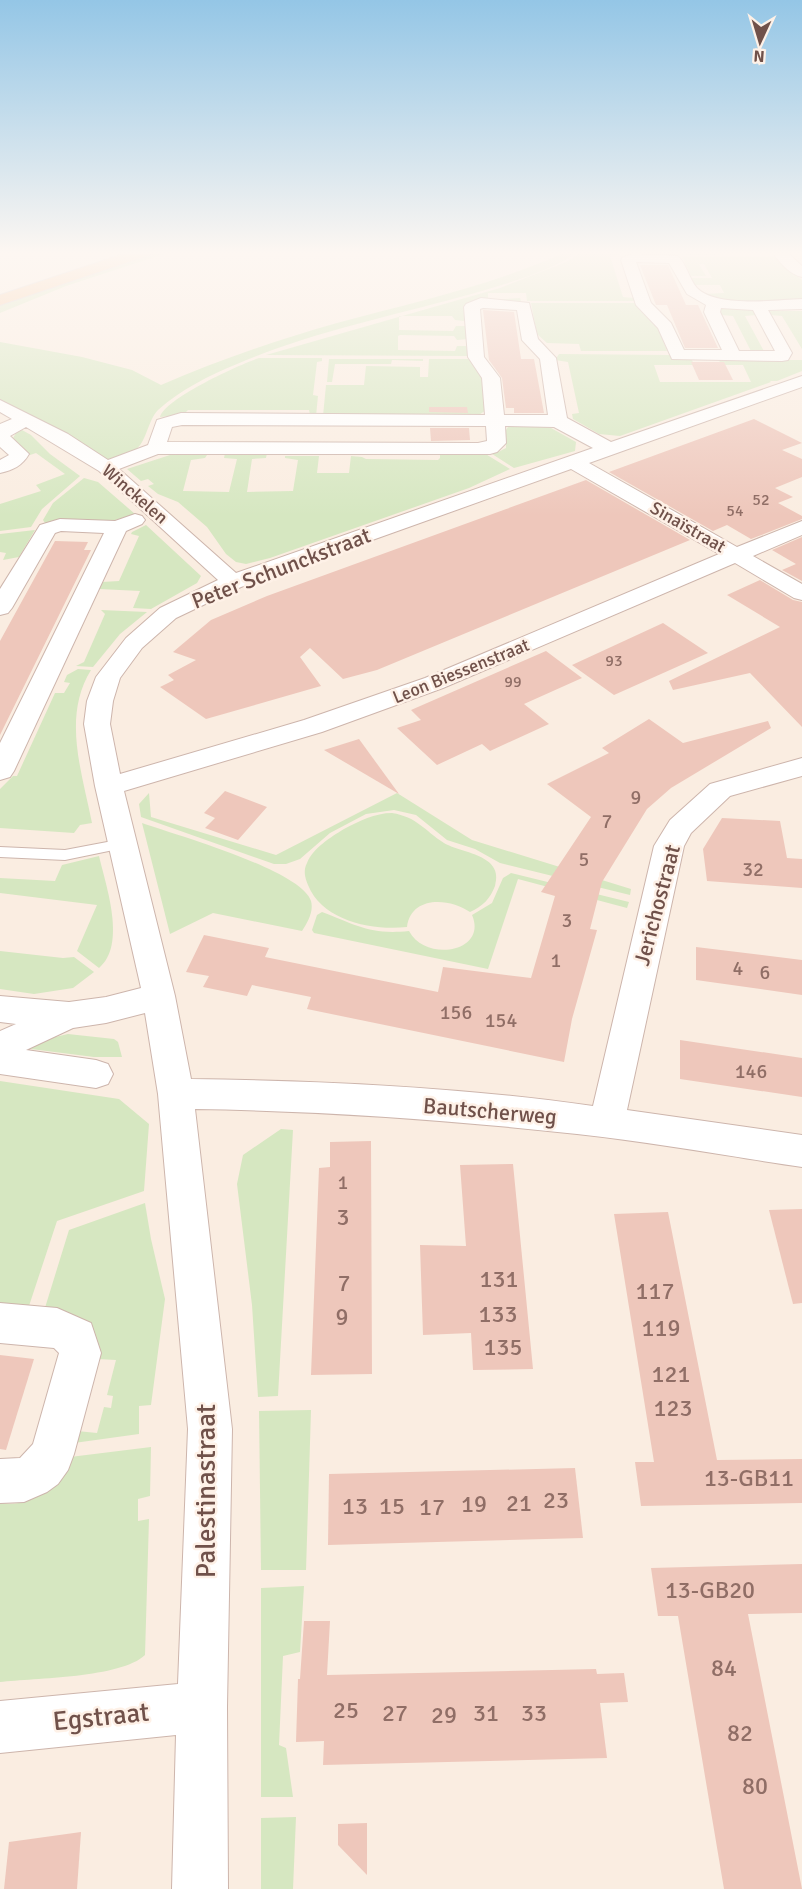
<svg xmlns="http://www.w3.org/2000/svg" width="802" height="1889" font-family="Signika,sans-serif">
	<rect width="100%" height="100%" fill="#faede1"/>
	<g fill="#d6e7c1">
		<polygon points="154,251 173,251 66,286 0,313 0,302"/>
		<path d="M568,251h11c-29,22 -84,36 -119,46 -73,20 -154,37 -223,67 -27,11 -57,26 -79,46 -10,10 -12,33 -22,39 -8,6 -21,7 -30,11l-39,-26 -67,-35v-57l82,15 50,13 29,15c58,-25 116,-45 176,-62 78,-21 157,-38 231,-72z"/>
		<polygon points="584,251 708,251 710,254 732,255 620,254 610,256 623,297 634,298 636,301 527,301 526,293 488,293 488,300 520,298 521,301 471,302 465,306 464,321 455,320 452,316 399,316 399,330 453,331 456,326 466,326 468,339 457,340 454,336 400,335 398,336 398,350 455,351 457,346 466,346 469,356 266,355 500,288 566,262"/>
		<polygon points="682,257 777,257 802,280 802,301 724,301 703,294 724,293 720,285 695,285 692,278 712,278 704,264 699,264 706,276 691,276"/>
		<polygon points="531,303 637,303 657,324 667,351 581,351 579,344 547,343 537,334"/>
		<polygon points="752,307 756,315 745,316 765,353 752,353 733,316 722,315 719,311 723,308"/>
		<polygon points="768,311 802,311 802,349 782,316 771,315"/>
		<polygon points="559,354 669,355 677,358 692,360 694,365 654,365 660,382 751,382 743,365 721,365 719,360 802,360 802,371 777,381 770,381 771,382 620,436 599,434 573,419 572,414 579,413 568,362 555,360"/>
		<path d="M259,358h63v3l-5,1 -4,33 5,1 -2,20 -6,-1 -1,-5h-121l-5,5 -23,2c6,-19 79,-52 99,-59z"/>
		<polygon points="329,359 423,359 423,361 392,360 391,364 335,364 332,382 327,382"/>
		<polygon points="429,359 469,359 483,378 486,410 479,415 323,416 326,385 364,385 366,366 420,367 420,377 428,377"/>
		<polygon points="544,424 576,442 575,451 514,468 489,452 498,452 506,448 506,430 508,427"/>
		<polygon points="22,430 31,435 50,454 80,476 42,509 31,527 0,531 0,504 41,491 36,485 65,474 36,453 30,455 13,438 16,433"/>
		<polygon points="225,453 267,453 266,458 252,459 247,492 293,491 298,460 285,458 285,456 319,456 317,473 349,473 351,456 362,457 366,459 438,460 440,458 440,454 484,453 510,469 469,488 270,558 246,564 236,562 226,554 207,527 178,502 158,494 148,486 154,484 148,479 141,481 127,469 170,455 207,455 205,458 191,460 183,491 229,492 237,459 224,458"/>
		<polygon points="84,478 98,482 135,514 112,521 64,520 45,523 43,520 53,503"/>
		<polygon points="146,525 201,576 197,583 151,609 133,608 140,591 99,589 102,582 119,581 139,536 131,534 132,532"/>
		<polygon points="35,530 19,557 3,560 6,553 0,552 0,534"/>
		<polygon points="101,610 147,612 120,634 93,667 76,666 84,662 105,614"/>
		<path d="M78,669l13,1c-29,47 -9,102 1,153l-12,2 -6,8 -74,-5v-39l13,-13h4l38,-83h9l6,-10 -6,-1 3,-7z"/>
		<polygon points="149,793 151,817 276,855 397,793 472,840 631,889 630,895 500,863 475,849 447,840 416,815 394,810 366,814 330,833 300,859 286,864 274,864 141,817 139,804"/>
		<path d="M392,813c25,4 32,17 52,30 16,10 61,11 51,43 -5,13 -12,20 -25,26 -20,-14 -59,-17 -63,15 -34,4 -85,-6 -99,-42 -3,-7 -5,-15 -1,-22 6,-15 24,-26 37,-34 15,-8 31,-16 48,-16z"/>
		<path d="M142,823c34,12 159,47 169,78 3,11 -4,22 -9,30l-89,-18 -43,21z"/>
		<path d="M99,856c7,30 28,89 0,112l-22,-17 20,-46 -97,-12v-15l55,3 7,-16z"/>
		<path d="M511,873l118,29 -2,6 -109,-29 -30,90 -174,-36 -2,-3 5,-15 5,-3c35,13 47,23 87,19 17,32 79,21 63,-16l20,-12 11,-25z"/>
		<polygon points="0,951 63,958 74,957 94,972 73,988 34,994 0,989"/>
		<polygon points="68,1034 114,1039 118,1042 122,1057 94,1057 23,1048 21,1045"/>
		<polygon points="0,1081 119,1099 149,1124 144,1191 57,1221 28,1309 0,1306"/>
		<polygon points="281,1129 293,1130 278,1396 258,1397 252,1305 237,1184 243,1155"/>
		<path d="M145,1203l6,36 14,60 -14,106 -12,1v28l-65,9 3,-12 20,2 7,-26 7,1 2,-12 -6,-1 9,-35 -19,-1c5,-40 -21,-45 -53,-48l25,-81z"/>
		<polygon points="311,1410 306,1570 261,1570 259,1411"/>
		<path d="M151,1447l-1,49 -12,3v22l11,-2 -4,136c-24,23 -110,23 -145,27v-179c38,5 51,-18 70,-46z"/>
		<polygon points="304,1586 300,1652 283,1656 279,1745 286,1748 293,1797 261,1797 261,1588"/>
		<polygon points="296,1817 293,1889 261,1889 261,1818"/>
	</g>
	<g fill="#eec7bb">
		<polygon points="640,265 668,265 686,305 698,305 718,348 685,348 667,305 656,305"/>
		<polygon points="483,310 514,312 521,359 534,359 544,413 514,413 514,408 506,408 502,378 489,360"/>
		<polygon points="691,362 724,362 733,380 699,380"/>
		<polygon points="429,407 467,407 468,413 429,412"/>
		<polygon points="754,419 802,443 782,450 802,459 802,477 775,488 793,497 778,503 802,516 802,519 751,539 727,525 713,531 609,472"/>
		<polygon points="430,428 469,428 470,440 431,441"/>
		<polygon points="586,480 690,540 377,670 343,679 310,648 300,657 321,686 206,719 160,687 174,680 168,675 196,660 173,652 211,620 267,596"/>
		<polygon points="802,537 802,581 782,570 796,564 772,550"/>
		<polygon points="55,541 88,542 84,550 91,550 0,735 0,641"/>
		<polygon points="760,580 793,600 802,602 802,727 750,673 673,690 669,681 780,627 727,595"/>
		<polygon points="663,623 708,653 614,695 572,665"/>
		<polygon points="546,651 582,678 524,704 549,724 490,751 482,744 437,765 397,728 421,720 411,710"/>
		<polygon points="649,719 683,743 768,721 771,728 671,788 647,809 602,882 590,929 597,930 572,1019 564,1062 307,1009 311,997 252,985 247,996 203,987 209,976 186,972 204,935 269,948 265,957 438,992 443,967 531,978 555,896 541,892 591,817 547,784 609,753 602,748"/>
		<polygon points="359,739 399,794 324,750"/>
		<polygon points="225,791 267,807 238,840 205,828 215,818 204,813"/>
		<polygon points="722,818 780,821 787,858 802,859 802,888 707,881 703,849"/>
		<polygon points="696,947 802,960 802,995 696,980"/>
		<polygon points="680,1040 802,1058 802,1097 680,1079"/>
		<polygon points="371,1141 372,1374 311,1375 319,1168 330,1167 330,1142"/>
		<polygon points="513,1164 533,1369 473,1370 471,1333 423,1335 420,1245 466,1246 460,1165"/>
		<polygon points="802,1209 802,1303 793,1304 769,1210"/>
		<polygon points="668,1212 717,1460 802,1459 802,1503 641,1506 635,1462 654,1462 614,1214"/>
		<polygon points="0,1355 34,1359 6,1450 0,1449"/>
		<polygon points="575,1468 583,1538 328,1545 329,1474"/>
		<polygon points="802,1564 802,1613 748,1614 802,1889 724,1889 678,1616 658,1616 651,1568"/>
		<polygon points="304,1621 330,1621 327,1675 596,1669 597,1674 624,1673 628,1702 600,1703 607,1758 323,1765 324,1741 296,1742 298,1679 300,1679"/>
		<polygon points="367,1823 367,1875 338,1845 338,1824"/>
		<polygon points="81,1832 77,1889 4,1889 9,1842"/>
	</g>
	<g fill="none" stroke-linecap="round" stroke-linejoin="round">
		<g stroke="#cdb5ac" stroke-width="2">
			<polygon id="lane" points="123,839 128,841 130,844 128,847 65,860 0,857 0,847 65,850"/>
		</g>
		<g stroke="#cdb5ac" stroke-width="2">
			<g id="street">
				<path d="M772,251h14l16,15v11c-13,-3 -23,-15 -30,-26z"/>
				<path d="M634,254l44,2c9,9 11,23 19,32 20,20 79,12 105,11v10l-34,1 24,43 -4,7 -6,1 -110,-2 -14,-31 -22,-23 -15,-45 2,-3zM636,262l33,1 18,31 19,11 -2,7 18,38h-38l-13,-27 -20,-20zM721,308l32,2 22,41h-36l-19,-39z"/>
				<path d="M481,298l48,5 9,36 18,19 11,60 44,24 191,-66v11l-213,76 148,84 65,-26v14l-49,21 49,28v16l-8,-2 -59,-35 -292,125 -121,44 -198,59 51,205 16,83c134,2 269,8 402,27l61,-260 16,-26 40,-36 92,-26v18l-72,20 -39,37 -7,13 -57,264 175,25v32c-75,-11 -150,-25 -225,-33 -127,-14 -254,-23 -382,-25l37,320 -5,278 1,182h-56l4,-154 -176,18v-52l178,-17 10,-255 -30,-335 -13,-81 -39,10 -33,5 -47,22 70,10 12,4 5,10 -5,10 -12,4 -96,-14v-43l16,-7 -16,-2v-26l69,6 37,-5 35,-9 -46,-202 -11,-62 3,-23 9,-24 30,-39 34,-30 58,-28 -119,-109 -73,-44 -16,9 19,18c-7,12 -16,16 -29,19v-13l9,-5 -9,-8v-23l12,-5 -12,-7v-12l68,34 40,26 40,-15 9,-25 24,-7 304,2 -3,-37 -14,-21 -4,-50 2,-3zM483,308l34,2 5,30 18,19 8,56h-44l-4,-37 -16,-21 -4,-48zM182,425l304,1 1,15 -9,2 -311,-1 5,-15zM505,426l49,1 39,21 -357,125 -117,-104 39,-15h332l7,-2 9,-9zM571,469l148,85 -294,124 -121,42 -184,54 -10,-50 3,-23 7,-23 22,-30 34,-30 65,-31z"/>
				<polygon points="135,514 142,516 145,520 142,524 126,531 14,771 10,777 0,780 0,743 104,533 61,531 55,533 12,608 8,613 0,615 0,589 40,525 60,519 115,521"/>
				<polygon points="0,1303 57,1308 91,1323 101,1353 74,1454 68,1470 58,1484 47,1492 24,1502 0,1503 0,1459 20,1458 33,1444 59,1353 54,1348 0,1343"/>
			</g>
		</g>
		<g stroke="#d7cecc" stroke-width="2">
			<polygon id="primary" points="132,251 154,251 152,254 0,305 0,295"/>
		</g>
		<use href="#lane" fill="#fff" fill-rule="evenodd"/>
		<use href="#street" fill="#fff" fill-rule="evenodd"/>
		<use href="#primary" fill="#f6c79d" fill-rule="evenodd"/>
	</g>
	<linearGradient id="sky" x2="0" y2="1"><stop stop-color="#94c6e6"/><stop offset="0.49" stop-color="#fdf7f2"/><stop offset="1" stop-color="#fdf7f2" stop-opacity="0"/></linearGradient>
	<rect width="802" height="516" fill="url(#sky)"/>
	<g text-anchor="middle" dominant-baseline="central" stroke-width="5" stroke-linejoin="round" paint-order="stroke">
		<g font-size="16" fill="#906e66">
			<text x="761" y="500">52</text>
			<text x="735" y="511">54</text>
			<text x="614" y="661">93</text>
			<text x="513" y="682">99</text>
		</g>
		<g font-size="18" fill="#70514a" stroke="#fef1e7">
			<text transform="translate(135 494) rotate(41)">Winckelen</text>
			<text transform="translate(688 527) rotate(30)">Sinaïstraat</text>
			<text transform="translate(461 671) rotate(-22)">Leon Biessenstraat</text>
		</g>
		<g font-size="20" fill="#906e66">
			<text x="636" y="797">9</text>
			<text x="607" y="821">7</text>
			<text x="584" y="859">5</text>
			<text x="753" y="869">32</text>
			<text x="567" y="920">3</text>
			<text x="556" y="960">1</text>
			<text x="738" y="968">4</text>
			<text x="765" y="972">6</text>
			<text x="456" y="1012">156</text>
			<text x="501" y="1020">154</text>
			<text x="751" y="1071">146</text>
			<text x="343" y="1182">1</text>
		</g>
		<g font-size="22" fill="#70514a" stroke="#fef1e7">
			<text transform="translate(281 568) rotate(-21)">Peter Schunckstraat</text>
			<text transform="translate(657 905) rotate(-75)">Jerichostraat</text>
			<text transform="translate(490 1111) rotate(5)">Bautscherweg</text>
		</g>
		<g font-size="24" fill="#906e66">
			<text x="343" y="1217">3</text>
			<text x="499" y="1279">131</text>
			<text x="344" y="1283">7</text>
			<text x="655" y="1291">117</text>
			<text x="498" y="1314">133</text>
			<text x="342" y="1317">9</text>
			<text x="661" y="1328">119</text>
			<text x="503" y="1347">135</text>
			<text x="671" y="1374">121</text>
			<text x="673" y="1408">123</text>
			<text x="749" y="1478">13-GB11</text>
			<text x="556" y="1500">23</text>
			<text x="519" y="1503">21</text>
			<text x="474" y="1504">19</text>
			<text x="355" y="1506">13</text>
			<text x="392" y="1506">15</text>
			<text x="432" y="1507">17</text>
			<text x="710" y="1590">13-GB20</text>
			<text x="724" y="1668">84</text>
			<text x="346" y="1710">25</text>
			<text x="395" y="1713">27</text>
			<text x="486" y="1713">31</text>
			<text x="534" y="1713">33</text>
			<text x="444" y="1715">29</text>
			<text x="740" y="1733">82</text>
			<text x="755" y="1786">80</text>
		</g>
		<g font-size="27" fill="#70514a" stroke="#fef1e7">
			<text transform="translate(206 1491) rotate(-90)">Palestinastraat</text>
			<text transform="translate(101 1717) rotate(-6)">Egstraat</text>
		</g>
	</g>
	<g transform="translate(760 42) rotate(184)" stroke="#fef1e7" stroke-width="4.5" paint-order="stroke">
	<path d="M0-4.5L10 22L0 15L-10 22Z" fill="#70514a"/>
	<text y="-9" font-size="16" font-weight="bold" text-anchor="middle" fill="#70514a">N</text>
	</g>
</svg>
